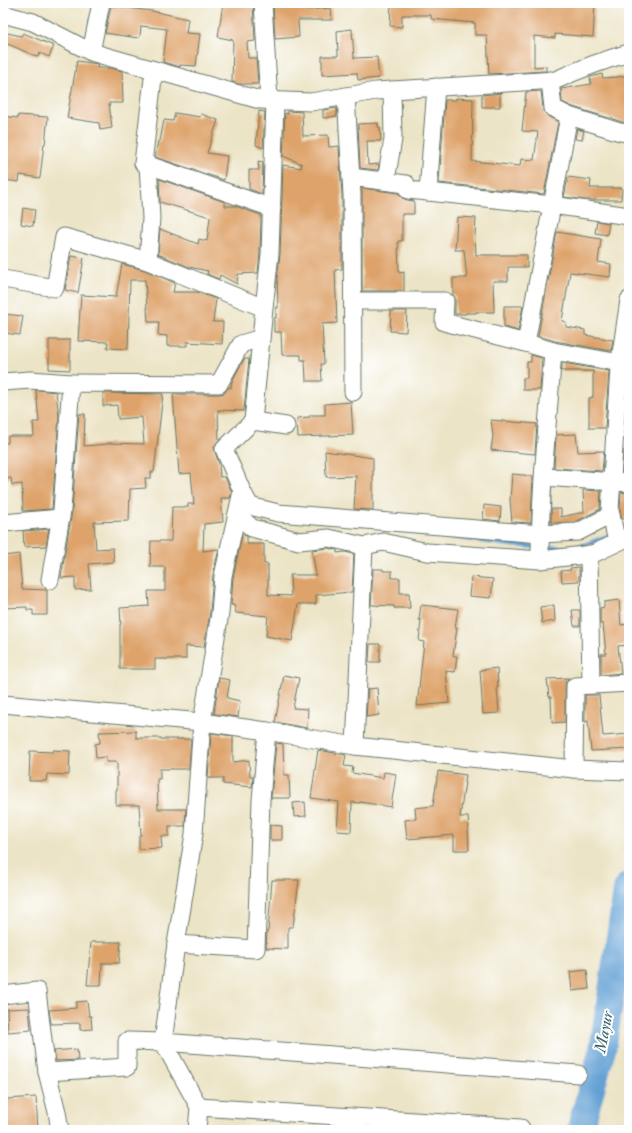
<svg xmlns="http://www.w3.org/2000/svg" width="632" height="1133" font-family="'IM FELL Double Pica',serif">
	<rect width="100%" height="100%" fill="#fff"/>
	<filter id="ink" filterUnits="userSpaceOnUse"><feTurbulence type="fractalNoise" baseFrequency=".025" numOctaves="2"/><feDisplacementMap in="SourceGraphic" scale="8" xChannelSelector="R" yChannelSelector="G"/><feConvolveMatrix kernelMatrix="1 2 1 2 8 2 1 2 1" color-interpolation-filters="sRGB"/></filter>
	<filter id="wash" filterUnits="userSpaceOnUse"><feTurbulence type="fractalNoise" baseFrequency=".012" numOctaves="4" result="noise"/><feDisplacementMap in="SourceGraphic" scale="16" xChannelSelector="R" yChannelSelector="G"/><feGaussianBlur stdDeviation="0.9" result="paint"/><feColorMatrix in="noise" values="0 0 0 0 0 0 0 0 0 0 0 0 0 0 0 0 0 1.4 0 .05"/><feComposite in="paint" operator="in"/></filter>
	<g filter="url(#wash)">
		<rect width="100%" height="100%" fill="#ece4c6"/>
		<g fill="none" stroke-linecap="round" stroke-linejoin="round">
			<polyline stroke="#62a0d4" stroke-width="4.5" points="416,532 513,545 574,549 629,528"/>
			<polyline stroke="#62a0d4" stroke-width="27" points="580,1130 603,1047 627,888 629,885"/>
		</g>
		<g id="blocks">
			<g fill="#dea36b">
				<polygon points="223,3 253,3 255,41 247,42 248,58 256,58 258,84 239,84 232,82 233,40 218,37"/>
				<polygon points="391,3 488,3 488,5 519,7 520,3 595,3 593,37 555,34 555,38 534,36 534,67 546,66 546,71 489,74 487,35 475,35 475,23 431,19 431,15 402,15 402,27 390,26"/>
				<polygon points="273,5 301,6 301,10 331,8 332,20 298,20 299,37 275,39"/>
				<polygon points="111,6 152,11 188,19 186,33 200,34 196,66 180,65 180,67 163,62 167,29 141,26 140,37 139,37 138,38 105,33"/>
				<polygon points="352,29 354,58 377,57 379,78 358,80 357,73 322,75 322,56 338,56 337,31"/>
				<polygon points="3,32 21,36 23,33 54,46 49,57 40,53 38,57 3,42"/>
				<polygon points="77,61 98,64 97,68 110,68 122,71 123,103 109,103 112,128 100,130 99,123 67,118"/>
				<polygon points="602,74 603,78 629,76 629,123 622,122 613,119 613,118 609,118 573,107 562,102 561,89 591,84 590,77"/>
				<polygon points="541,91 543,109 545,113 549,117 558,122 544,194 439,183 445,100 456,100 456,98 473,99 472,161 520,166 521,159 534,160 538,132 522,131 526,92"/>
				<polygon points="500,93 500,107 482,107 482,95"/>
				<polygon points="337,108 337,116 323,118 323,110"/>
				<polygon points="259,111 265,112 263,148 256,145"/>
				<polygon points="288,111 302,112 303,136 328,135 329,147 339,146 342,195 342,269 335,270 337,323 322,324 324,364 321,364 322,381 306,381 305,360 301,360 301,355 282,355 281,332 274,332 274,318 276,318 276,308 278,308 277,278 280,254 283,165 301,168 302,164 283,156 285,113 288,114"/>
				<polygon points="175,113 200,117 201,114 218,120 207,153 227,156 224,180 155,157 158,141 160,141 164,120 173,121"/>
				<polygon points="18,115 48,117 45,144 44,144 40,178 20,175 19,182 3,180 3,116 18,118"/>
				<polygon points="378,123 378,127 380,127 381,141 367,141 368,165 379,164 378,170 360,168 358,124"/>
				<polygon points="577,129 584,131 582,140 575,139"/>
				<polygon points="258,161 263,162 262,194 249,189 249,170 259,170"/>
				<polygon points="568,177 591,180 590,188 622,188 621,200 585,200 564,197"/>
				<polygon points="159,179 225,202 225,206 235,206 261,215 260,253 258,273 238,274 237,284 220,275 219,279 207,274 208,271 189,267 158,254 160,229 198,244 199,239 207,241 210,217 160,202"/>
				<polygon points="362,188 398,193 402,198 407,200 414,201 414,214 402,214 402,241 398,241 399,273 404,272 404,291 362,291"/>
				<polygon points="23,208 35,210 33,226 21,224"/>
				<polygon points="457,217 476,218 475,235 476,255 527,255 527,267 508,267 508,281 493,281 494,312 476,312 476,313 466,313 466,314 455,314 455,297 453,295 453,278 467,278 464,250 455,250"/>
				<polygon points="597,221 609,223 607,235 595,233"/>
				<polygon points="557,232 601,239 598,262 611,264 610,277 570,272 562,321 566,322 566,327 585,330 585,335 613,340 611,351 555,341 538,336"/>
				<polygon points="71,256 84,258 78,293 65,290"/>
				<polygon points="122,264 145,270 175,283 173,292 197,292 216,299 213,322 223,322 222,344 187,342 187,346 167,346 167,336 158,335 159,322 148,322 145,280 130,280 128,349 107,348 108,342 78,341 81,295 116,297"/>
				<polygon points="504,306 523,306 518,331 504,327"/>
				<polygon points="391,311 407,311 406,332 390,331"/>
				<polygon points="3,314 23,316 20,335 3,333"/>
				<polygon points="49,340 70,340 70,370 49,369"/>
				<polygon points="531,355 542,358 540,390 523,390 523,378 527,378 527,362 531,362"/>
				<polygon points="244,359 249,359 244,411 218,410 219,440 214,447 215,452 219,464 220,477 225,477 232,492 230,498 221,498 223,522 204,524 203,551 219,549 213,575 210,612 204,647 186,646 186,659 155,659 155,669 120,669 120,624 121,624 120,608 149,606 148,591 165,591 165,567 150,567 151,541 171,541 172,507 188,507 188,504 194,504 191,473 179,474 173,394 219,394 224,393 229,387 231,388 232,381"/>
				<polygon points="562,363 609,371 605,428 589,428 589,398 593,397 593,371 562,371"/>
				<polygon points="629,368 629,428 625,428"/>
				<polygon points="36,390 56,392 59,417 52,509 23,511 22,484 12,485 11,478 3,479 3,443 8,443 8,436 34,436 33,422 39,422"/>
				<polygon points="103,393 163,394 154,472 151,472 151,478 145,478 146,488 130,489 129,521 94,522 96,549 113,548 114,562 89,564 91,589 75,590 75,577 61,578 72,511 79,414 85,414 84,446 108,444 108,443 144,444 142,417 118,419 117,405 103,406"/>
				<polygon points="351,402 353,435 298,437 297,418 310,417 310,415 325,415 325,404"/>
				<polygon points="491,420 537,424 535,454 491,450 493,435"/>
				<polygon points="576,434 578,452 604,451 602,471 554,468 556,435"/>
				<polygon points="624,450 629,450 629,473 622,473"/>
				<polygon points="325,451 373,458 373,510 354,509 356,476 326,477"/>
				<polygon points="512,474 533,476 531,523 512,522 510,500"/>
				<polygon points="583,490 601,491 600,509 575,522 551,523 551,509 561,509 561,517 584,512"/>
				<polygon points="621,492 629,493 629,519 622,519 620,510"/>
				<polygon points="484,505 501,507 500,521 483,519"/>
				<polygon points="49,529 46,546 24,547 23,531"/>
				<polygon points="242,535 247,536 247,544 264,544 264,564 268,564 268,595 291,596 290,575 316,575 312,550 328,548 337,550 337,553 345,552 354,554 352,592 316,595 316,604 298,604 292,641 266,636 268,616 236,613 234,605 231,605 233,578"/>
				<polygon points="19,554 22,589 47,590 47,615 33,615 33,610 27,610 27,607 3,608 3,556"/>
				<polygon points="579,567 579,581 562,582 561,571 571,570 570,568"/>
				<polygon points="373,569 383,569 383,571 392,571 392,578 400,578 400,593 409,593 410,608 394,608 394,606 371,605"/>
				<polygon points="471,577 493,579 491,598 469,596"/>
				<polygon points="619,600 621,625 628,624 629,645 618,646 621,673 601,675 601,654 606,654 603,624 600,624 600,608 604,607 604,602"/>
				<polygon points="421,605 458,609 455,628 457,628 453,656 457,656 455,672 446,671 449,703 417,706 424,642 419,641 421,620 419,620"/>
				<polygon points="554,605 555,621 542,623 540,607"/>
				<polygon points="572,610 580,610 580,626 574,626"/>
				<polygon points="370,644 380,644 380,662 369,662"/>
				<polygon points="497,668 498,687 497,687 499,713 483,714 480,670"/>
				<polygon points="284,675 299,678 293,708 308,709 307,728 275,722"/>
				<polygon points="219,678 230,680 227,698 240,701 238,717 214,714"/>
				<polygon points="569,678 566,681 565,686 565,722 552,723 551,697 549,697 547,679"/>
				<polygon points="377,688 379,715 366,717 368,689"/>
				<polygon points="585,695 599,695 603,736 629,734 629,749 591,751 588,721 585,722"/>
				<polygon points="136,731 136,738 161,738 161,739 191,739 189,769 160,769 160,779 157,779 158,809 186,809 185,826 169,826 169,836 161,836 162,848 139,849 139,836 141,835 139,805 116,805 116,790 117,790 117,762 106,762 106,757 96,758 95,744 100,743 99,732"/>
				<polygon points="211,733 233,736 233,762 249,760 250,776 253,776 252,787 223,784 223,778 208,778"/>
				<polygon points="276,743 283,744 284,775 289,775 290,798 271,798"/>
				<polygon points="53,750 70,751 69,775 47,774 46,781 29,781 30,751 53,752"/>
				<polygon points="318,750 346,755 344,766 353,767 352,773 383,778 384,772 396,774 391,807 360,802 360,803 352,802 351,832 337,831 339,802 311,798"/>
				<polygon points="438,771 466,775 460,817 468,817 469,828 468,828 469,850 454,850 454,835 407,839 405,820 416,819 415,808 433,806"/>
				<polygon points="305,802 306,816 294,817 293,803"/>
				<polygon points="270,825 282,826 282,840 270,840"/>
				<polygon points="272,880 299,880 293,927 288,927 288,949 266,948 267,931 268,931"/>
				<polygon points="91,942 121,942 119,963 102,963 101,985 87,985"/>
				<polygon points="587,970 589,989 572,991 570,972"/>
				<polygon points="87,1001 89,1016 91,1016 92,1029 80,1030 80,1023 51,1024 49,1010 76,1008 76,1002"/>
				<polygon points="29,1008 31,1030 8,1032 7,1009"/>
				<polygon points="77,1049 78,1060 56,1061 54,1051"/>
				<polygon points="36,1097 38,1130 3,1130 3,1101 7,1101 7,1099"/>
			</g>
		</g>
	</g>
	<g filter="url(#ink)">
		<use href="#blocks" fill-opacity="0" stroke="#677767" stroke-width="1"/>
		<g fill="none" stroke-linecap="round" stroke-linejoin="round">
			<g stroke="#677767" stroke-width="19">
				<g id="street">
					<polyline points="263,3 269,101"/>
					<path d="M3,14l30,8 58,30 169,48 51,2 65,-11 180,-11c24,-11 48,-20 73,-27"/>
					<polyline points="91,52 101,3"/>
					<polyline points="154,70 143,163 272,208"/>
					<polyline points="550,80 553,108 569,116 526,343 553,351"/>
					<polyline points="436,87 428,192 552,205 629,216"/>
					<polyline points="346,96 352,195 353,392"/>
					<polyline points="569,116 620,132 629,133"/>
					<polyline points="351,177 406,184 408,190 428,192"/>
					<polyline points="386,181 393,139 392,90"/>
					<polyline points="148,261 151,218 148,164"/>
					<polyline points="3,279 55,288 64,237 148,261 264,308 253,421 224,449 242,491 223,576 220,613 202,722 194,834 176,944 163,1042 578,1074"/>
					<polyline points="353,301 445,301 444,322 526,343"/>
					<polyline points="264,308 270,254 275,101"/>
					<polyline points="3,382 30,380 71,383"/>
					<polyline points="253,421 286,426"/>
					<polyline points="544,477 629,483"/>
					<polyline points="242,491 250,506 278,513 541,534 578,532 611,515"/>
					<polyline points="237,514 252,528 299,541 329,538 364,546"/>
					<polyline points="3,523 61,518"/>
					<polyline points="617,542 610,511 619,367 629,300"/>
					<polyline points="589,554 591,685"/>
					<path d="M540,560c0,-69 8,-139 13,-209l67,12"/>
					<polyline points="50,580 62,510 71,383 219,384 241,344 261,338"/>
					<polyline points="3,704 202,722 267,731 355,746 574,769 629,771"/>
					<polyline points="355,746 364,546 383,542 427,552 540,560 593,554 629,537"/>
					<polyline points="574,769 575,686 629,683"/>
					<polyline points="176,944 256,949 261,800 267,731"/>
					<polyline points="3,995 37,991 47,1072 127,1067 127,1041 163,1042 199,1107 197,1130"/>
					<polyline points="47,1072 57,1112 60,1130"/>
					<polyline points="199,1107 521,1128"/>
				</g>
			</g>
			<use href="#street" stroke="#fff" stroke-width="17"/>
		</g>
	</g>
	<g text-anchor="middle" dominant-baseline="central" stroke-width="4" stroke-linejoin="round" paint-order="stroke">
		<g font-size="16" font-style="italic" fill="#36606c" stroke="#fff">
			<text transform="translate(604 1032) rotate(-79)">Mayur</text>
		</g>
	</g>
	<rect width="632" height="1133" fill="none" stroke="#fff" stroke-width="16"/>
</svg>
